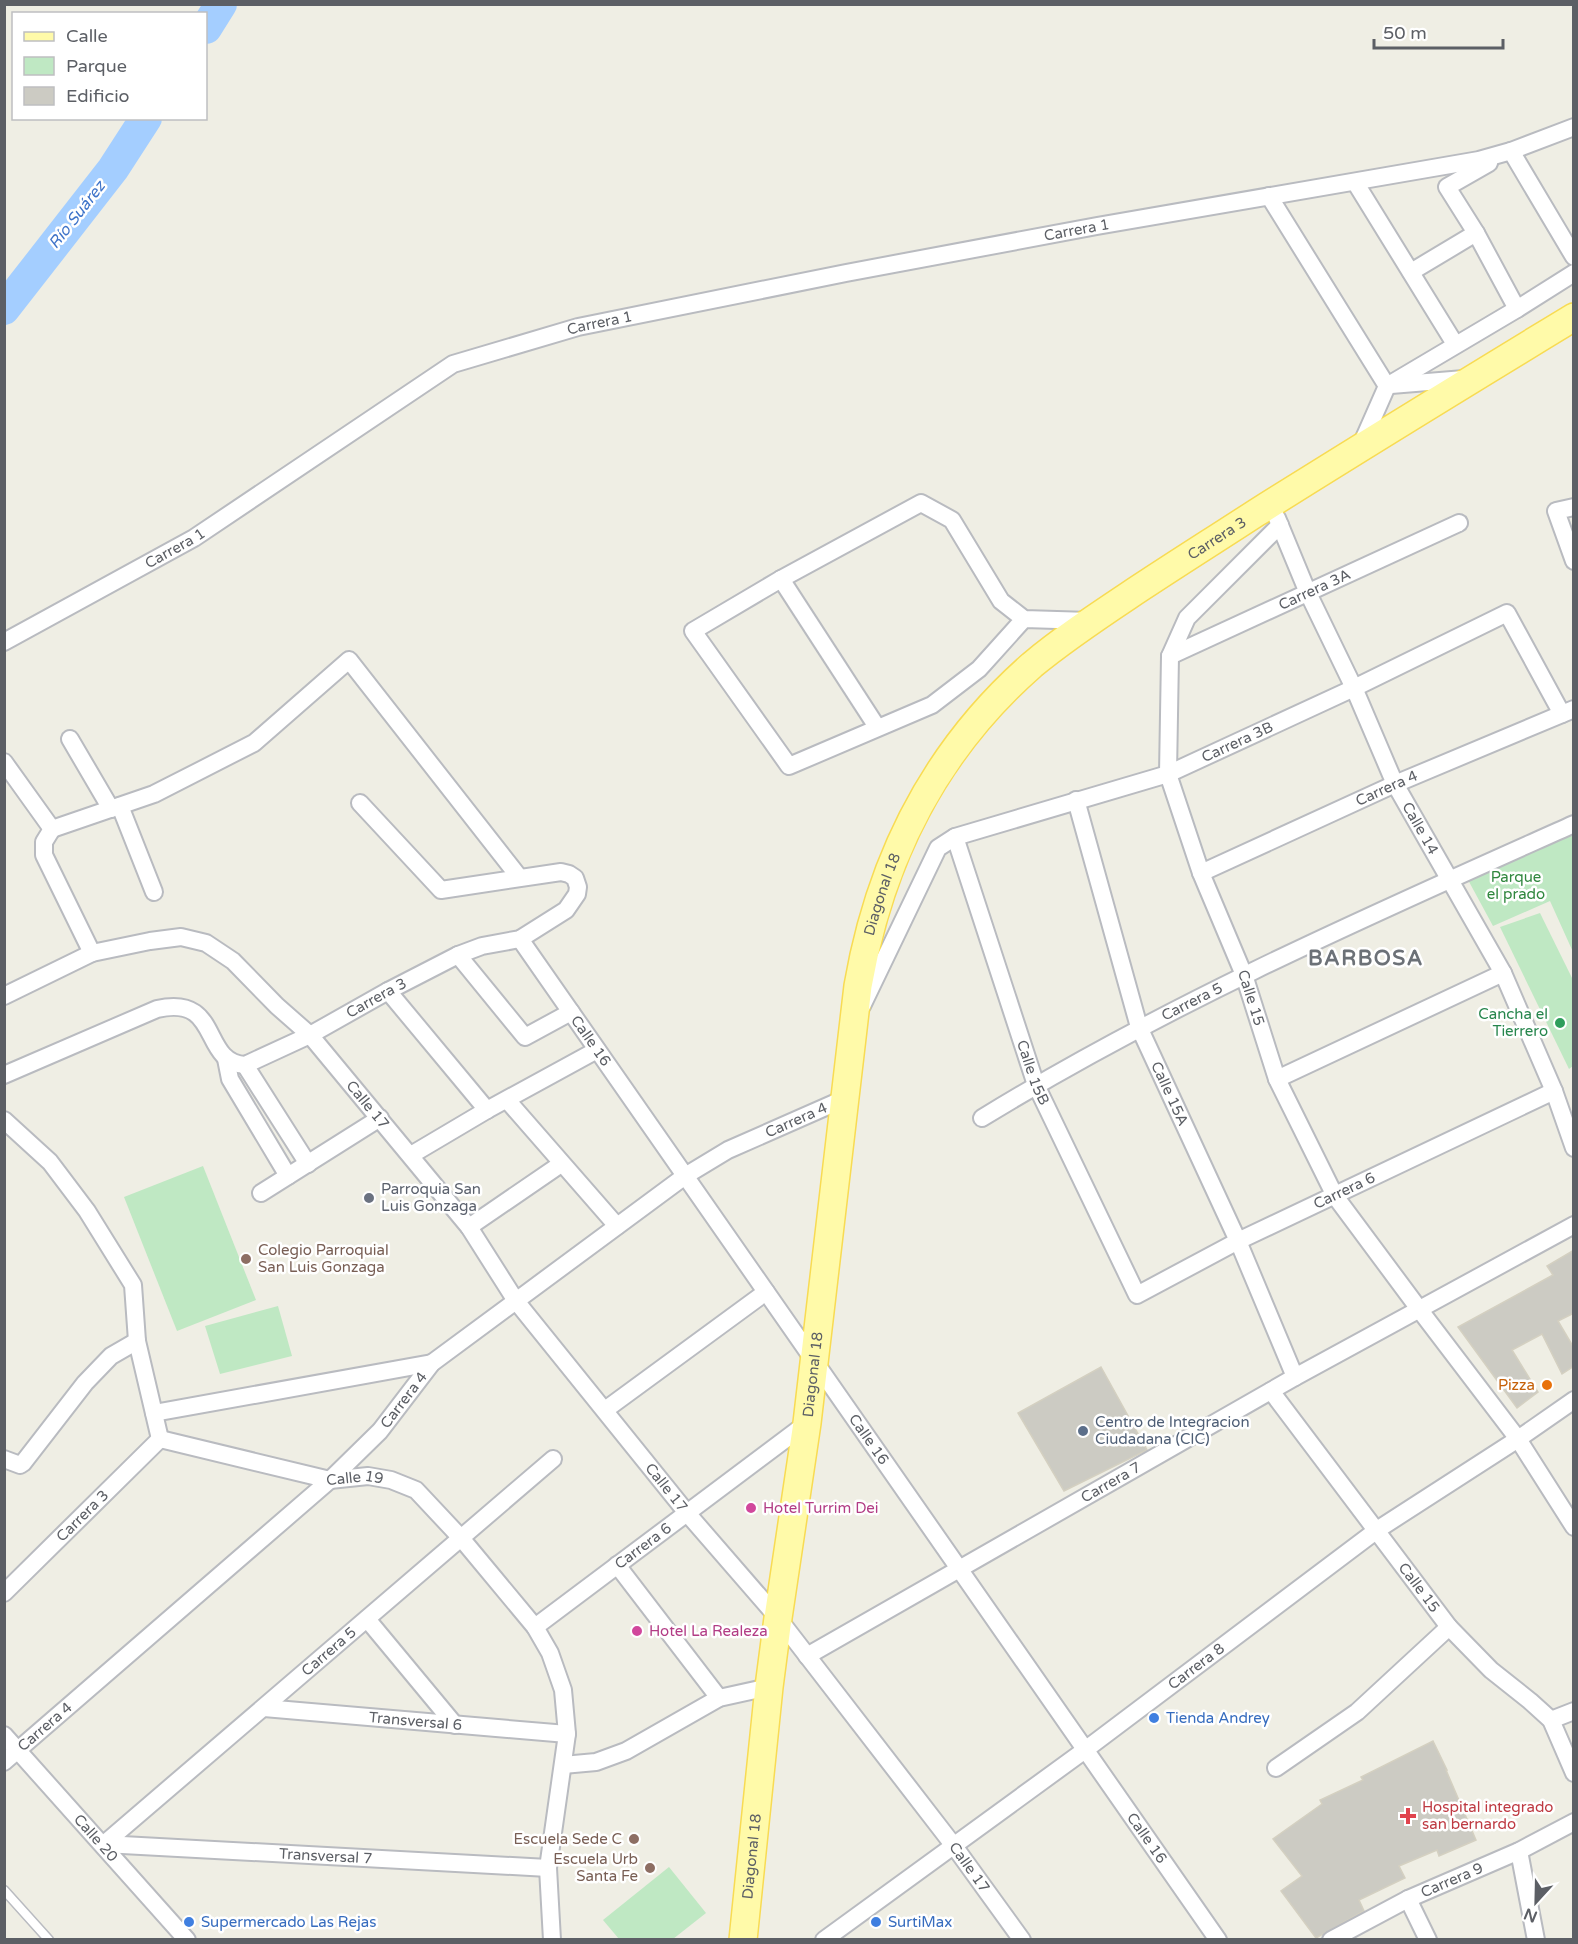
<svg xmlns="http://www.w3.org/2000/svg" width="1578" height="1944" font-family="'Varela Round',sans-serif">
	<rect width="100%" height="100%" fill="#efeee4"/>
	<g fill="#bfe8c3">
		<polygon points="1573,830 1573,952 1550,901 1493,926 1467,878"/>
		<polygon points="1540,913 1573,980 1573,1066 1569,1069 1500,927"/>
		<polygon points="203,1166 256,1300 177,1331 124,1197"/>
		<polygon points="278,1306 292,1356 220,1374 205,1326"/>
		<polygon points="669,1867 706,1913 673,1939 619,1939 603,1920"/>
	</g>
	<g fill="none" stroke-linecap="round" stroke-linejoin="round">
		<g stroke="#a4ceff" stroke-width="32">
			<polyline points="206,28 221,4"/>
			<polyline points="4,309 113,169 146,118"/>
		</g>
	</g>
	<g fill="#cccbc3" stroke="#d4d0c1" stroke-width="1.5">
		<polygon points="1574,1250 1574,1313 1558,1321 1574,1348 1574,1366 1562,1374 1542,1334 1512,1350 1538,1392 1517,1408 1458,1327 1553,1275 1547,1266"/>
		<polygon points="1101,1367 1147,1450 1064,1491 1018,1413"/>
		<polygon points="1433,1741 1447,1770 1446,1770 1476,1840 1439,1856 1437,1850 1399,1866 1405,1878 1359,1900 1364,1911 1316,1938 1281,1891 1302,1876 1273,1839 1322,1804 1320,1800 1363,1780 1361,1777"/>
	</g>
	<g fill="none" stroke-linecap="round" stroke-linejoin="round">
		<g stroke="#b9bbc0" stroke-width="11">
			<polyline id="service" points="4,1890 49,1940"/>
		</g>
		<g stroke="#b9bbc0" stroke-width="20">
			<g id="minor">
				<polyline points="1511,151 1574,257"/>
				<polyline points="1489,163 1447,187 1476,233 1517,309"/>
				<polyline points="1355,182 1455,344"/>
				<polyline points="1269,196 1387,386"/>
				<polyline points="1411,272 1476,233"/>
				<polyline points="1391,385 1464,379"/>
				<polyline points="1387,386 1517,309 1574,273"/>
				<polyline points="1361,445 1387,386"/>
				<polyline points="1574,507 1556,511 1574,561"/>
				<path id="s1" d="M1277,518l31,75 46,95 41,96 108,189 51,118 20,57"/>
				<path id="s2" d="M1280,525l-93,93 -17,38 -2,118 33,99 43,102 33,104 58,117 84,113 99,130 56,88"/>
				<polyline points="781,579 877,727"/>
				<polyline points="1024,619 979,669 932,705 789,766 693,631 781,579 921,503 952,520 1001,601 1024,619 1090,621"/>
				<path id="s3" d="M4,642l190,-104 259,-174 125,-37 268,-54 251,-47 382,-66 32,-9 63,-24"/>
				<path id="s4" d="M1170,656l289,-133"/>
				<polyline points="70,739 111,809"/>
				<polyline points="4,762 52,829"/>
				<path id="s5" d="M1076,800l63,227 99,214 57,136"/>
				<polyline points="120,806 154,892"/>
				<polyline points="52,829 154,794 254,743 349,660 519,877"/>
				<polyline points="52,829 44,842 44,855 92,953"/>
				<path id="s6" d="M955,837l81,248 101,210 101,-54 316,-150"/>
				<path id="s7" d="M1201,873l194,-89 179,-75"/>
				<path id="s8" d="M520,939l698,1001"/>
				<polyline points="458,955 525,1037 571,1012"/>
				<polyline points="388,991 487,1110"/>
				<path id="s9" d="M4,996l88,-43 58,-12 31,-4 25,6 27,18 44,45 33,29 159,192 47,74 171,212 91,105 176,228 68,94"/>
				<path id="s10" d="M862,1006l76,-158 17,-11 213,-63 186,-86 153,-75 55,101"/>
				<polyline points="226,1059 230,1079 288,1176"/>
				<polyline points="245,1065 308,1164"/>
				<path id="s11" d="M4,1075l153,-66c65,-15 43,53 88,56l65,-30 78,-44 70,-36 24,-9 38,-7 46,-29 11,-16 1,-7 -3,-9 -6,-4 -8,-2 -120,18 -81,-87"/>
				<polyline points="1277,1079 1503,973"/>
				<polyline points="507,1100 617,1226"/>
				<path id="s12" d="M982,1118c189,-116 391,-204 592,-294"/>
				<polyline points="4,1120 50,1162 87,1211 133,1285 137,1341 160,1439"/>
				<polyline points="411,1155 487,1110 597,1050"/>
				<polyline points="261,1193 380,1118"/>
				<polyline points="469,1227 561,1164"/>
				<path id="s13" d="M1271,1391l178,236 42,43 39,31 21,19 23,53"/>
				<polyline points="605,1410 766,1292"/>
				<polyline points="154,1413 432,1363"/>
				<path id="s14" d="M160,1439l170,41 38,-4 23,4 25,10 45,48 74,89 15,26 13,37 4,44 -19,134 4,72"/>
				<polyline points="4,1459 20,1465 23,1463 85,1383 111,1356 137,1341"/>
				<polyline points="617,1565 719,1698"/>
				<path id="s15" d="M4,1593l156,-154"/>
				<polyline points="367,1619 455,1725"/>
				<path id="s16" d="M535,1627l272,-204"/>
				<path id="s17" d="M807,1656l488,-279 279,-152"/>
				<path id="s18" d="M264,1708l303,26"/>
				<polyline points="1551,1720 1574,1711"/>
				<path id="s19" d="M4,1735l183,205"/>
				<path id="s20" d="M4,1762l326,-282 50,-49 52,-68 253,-187 43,-26 118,-52"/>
				<polyline points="563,1765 596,1762 626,1751 719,1698 769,1687"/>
				<polyline points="1276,1768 1357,1712 1449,1627"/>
				<path id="s21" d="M104,1844l449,-385"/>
				<path id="s22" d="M104,1844l444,24"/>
				<polyline points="1519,1851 1536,1940"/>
				<polyline points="1408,1899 1428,1940"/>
				<path id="s23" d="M824,1940l261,-190 292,-220 141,-91 56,-39"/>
				<path id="s24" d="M1331,1940l77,-41 111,-48 55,-29"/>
			</g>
		</g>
		<g stroke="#f8db53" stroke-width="30">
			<g id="primary">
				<path id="s25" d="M743,1940l26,-253 9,-69 29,-195 51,-437c22,-127 76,-235 174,-321 30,-25 63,-47 96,-69 42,-28 85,-55 128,-83 105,-66 211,-131 318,-196"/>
			</g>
		</g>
		<use href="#service" stroke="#fff" stroke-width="8"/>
		<use href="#minor" stroke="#fff" stroke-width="16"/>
		<use href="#primary" stroke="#fffaa9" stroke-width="27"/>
	</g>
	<circle fill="#2e9e5b" stroke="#fff" stroke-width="2" cx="1560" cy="1023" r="6"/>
	<circle fill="#6b7280" stroke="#fff" stroke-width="2" cx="369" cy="1198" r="6"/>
	<g fill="#8d6e63" stroke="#fff" stroke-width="2">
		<circle cx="246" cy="1259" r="6"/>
		<circle cx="634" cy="1839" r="6"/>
		<circle cx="650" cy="1868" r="6"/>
	</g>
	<circle fill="#e8710a" stroke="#fff" stroke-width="2" cx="1547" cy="1385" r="6"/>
	<circle fill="#5c6f8a" stroke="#fff" stroke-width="2" cx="1083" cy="1431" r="6"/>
	<g fill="#d1479c" stroke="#fff" stroke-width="2">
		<circle cx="751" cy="1508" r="6"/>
		<circle cx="637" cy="1631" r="6"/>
	</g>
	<g fill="#3f7fe0" stroke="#fff" stroke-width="2">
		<circle cx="1154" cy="1718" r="6"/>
		<circle cx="189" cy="1922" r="6"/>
		<circle cx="876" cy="1922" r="6"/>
	</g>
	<path fill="#e0444e" stroke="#fff" stroke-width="2" d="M1405 1807h6v6h6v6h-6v6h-6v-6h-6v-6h6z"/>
	<g text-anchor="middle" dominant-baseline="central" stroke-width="5" stroke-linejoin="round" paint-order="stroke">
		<g font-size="15" fill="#5c5f65" stroke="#fff">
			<text stroke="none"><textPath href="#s3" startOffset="1167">Carrera 1</textPath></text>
			<text stroke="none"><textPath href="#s3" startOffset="681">Carrera 1</textPath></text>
			<text stroke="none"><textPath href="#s25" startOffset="1558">Carrera 3</textPath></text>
			<text stroke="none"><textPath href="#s3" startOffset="195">Carrera 1</textPath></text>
			<text stroke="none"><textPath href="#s4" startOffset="159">Carrera 3A</textPath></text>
			<text stroke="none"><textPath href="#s10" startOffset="494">Carrera 3B</textPath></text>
			<text stroke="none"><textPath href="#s7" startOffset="204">Carrera 4</textPath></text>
			<text stroke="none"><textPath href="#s1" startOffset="342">Calle 14</textPath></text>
			<text stroke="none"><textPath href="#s25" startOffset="1056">Diagonal 18</textPath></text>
			<text stroke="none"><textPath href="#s11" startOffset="429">Carrera 3</textPath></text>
			<text stroke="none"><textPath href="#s2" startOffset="530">Calle 15</textPath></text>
			<text stroke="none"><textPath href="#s12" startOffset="240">Carrera 5</textPath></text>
			<text stroke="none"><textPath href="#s8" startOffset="124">Calle 16</textPath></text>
			<text stroke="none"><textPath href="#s6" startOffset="248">Calle 15B</textPath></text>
			<text stroke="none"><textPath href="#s5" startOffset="309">Calle 15A</textPath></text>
			<text stroke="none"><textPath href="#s9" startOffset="444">Calle 17</textPath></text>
			<text stroke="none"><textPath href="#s20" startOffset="1026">Carrera 4</textPath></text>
			<text stroke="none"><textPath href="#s6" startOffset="726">Carrera 6</textPath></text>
			<text stroke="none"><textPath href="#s25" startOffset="570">Diagonal 18</textPath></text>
			<text stroke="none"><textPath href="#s20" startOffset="540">Carrera 4</textPath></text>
			<text stroke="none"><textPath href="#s8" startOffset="610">Calle 16</textPath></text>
			<text stroke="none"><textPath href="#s14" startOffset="200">Calle 19</textPath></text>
			<text stroke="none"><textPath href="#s17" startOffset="350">Carrera 7</textPath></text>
			<text stroke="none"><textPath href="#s9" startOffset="930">Calle 17</textPath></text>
			<text stroke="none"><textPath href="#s15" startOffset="110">Carrera 3</textPath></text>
			<text stroke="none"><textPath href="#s16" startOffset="135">Carrera 6</textPath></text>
			<text stroke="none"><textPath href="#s13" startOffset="246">Calle 15</textPath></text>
			<text stroke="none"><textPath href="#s21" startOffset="296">Carrera 5</textPath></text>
			<text stroke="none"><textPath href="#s23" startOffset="462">Carrera 8</textPath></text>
			<text stroke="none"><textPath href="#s18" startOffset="152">Transversal 6</textPath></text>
			<text stroke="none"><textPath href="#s20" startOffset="54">Carrera 4</textPath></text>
			<text stroke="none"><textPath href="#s19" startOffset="138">Calle 20</textPath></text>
			<text stroke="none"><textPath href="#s8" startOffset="1096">Calle 16</textPath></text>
			<text stroke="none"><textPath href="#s22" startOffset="222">Transversal 7</textPath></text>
			<text stroke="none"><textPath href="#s25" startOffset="84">Diagonal 18</textPath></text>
			<text stroke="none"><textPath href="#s9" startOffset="1416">Calle 17</textPath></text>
			<text stroke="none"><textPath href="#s24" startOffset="135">Carrera 9</textPath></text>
		</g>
		<g font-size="15" fill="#30873e" stroke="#fff">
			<text x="1516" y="877">Parque<tspan x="1516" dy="17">el prado</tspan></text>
		</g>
		<g font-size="15" fill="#27864d" stroke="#fff" text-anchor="end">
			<text x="1548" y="1014">Cancha el<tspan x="1548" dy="17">Tierrero</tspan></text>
		</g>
		<g font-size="15" fill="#5b616d" stroke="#fff" text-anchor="start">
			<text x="381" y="1189">Parroquia San<tspan x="381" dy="17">Luis Gonzaga</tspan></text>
		</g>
		<g font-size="15" fill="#785e54" stroke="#fff" text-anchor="end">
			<text x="258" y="1250" text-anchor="start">Colegio Parroquial<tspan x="258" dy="17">San Luis Gonzaga</tspan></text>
			<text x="622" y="1839">Escuela Sede C</text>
			<text x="638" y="1859">Escuela Urb<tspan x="638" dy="17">Santa Fe</tspan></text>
		</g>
		<g font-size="15" fill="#c56008" stroke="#fff" text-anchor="end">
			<text x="1535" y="1385">Pizza</text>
		</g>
		<g font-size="15" fill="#4e5e75" stroke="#fff" text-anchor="start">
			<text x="1095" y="1422">Centro de Integracion<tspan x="1095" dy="17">Ciudadana (CIC)</tspan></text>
		</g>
		<g font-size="15" fill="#b23c85" stroke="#fff" text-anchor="start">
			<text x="763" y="1508">Hotel Turrim Dei</text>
			<text x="649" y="1631">Hotel La Realeza</text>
		</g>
		<g font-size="15" fill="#366cbe" stroke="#fff" text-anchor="start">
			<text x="1166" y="1718">Tienda Andrey</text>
			<text x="201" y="1922">Supermercado Las Rejas</text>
			<text x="888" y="1922">SurtiMax</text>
		</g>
		<g font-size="15" fill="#be3a42" stroke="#fff" text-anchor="start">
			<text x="1422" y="1807">Hospital integrado<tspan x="1422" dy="17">san bernardo</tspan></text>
		</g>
		<g font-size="16" font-style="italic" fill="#3f74c9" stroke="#fff">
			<text transform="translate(77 215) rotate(-52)">Río Suárez</text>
		</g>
		<g font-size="21" font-weight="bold" letter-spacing="1.5" fill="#6c7177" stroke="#fff">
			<text x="1366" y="958">BARBOSA</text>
		</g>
	</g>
	<rect width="1578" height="1944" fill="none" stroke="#5c5f65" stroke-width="12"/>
	<rect x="12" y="12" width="195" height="108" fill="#ffffff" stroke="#bebfc1" stroke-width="1.5"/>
	<rect x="24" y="32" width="30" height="9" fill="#fffaa9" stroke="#bebfc1" stroke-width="1.5"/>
	<text x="66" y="42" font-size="18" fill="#5c5f65">Calle</text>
	<rect x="24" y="57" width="30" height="18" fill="#bfe8c3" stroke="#bebfc1" stroke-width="1.5"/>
	<text x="66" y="72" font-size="18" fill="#5c5f65">Parque</text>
	<rect x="24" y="87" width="30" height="18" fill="#cccbc3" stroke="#bebfc1" stroke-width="1.5"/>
	<text x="66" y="102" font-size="18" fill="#5c5f65">Edificio</text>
	<g transform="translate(1536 1902) rotate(202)" stroke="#ffffff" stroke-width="4.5" paint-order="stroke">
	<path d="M0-4.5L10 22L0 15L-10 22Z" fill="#5c5f65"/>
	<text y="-9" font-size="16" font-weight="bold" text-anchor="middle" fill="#5c5f65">N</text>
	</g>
	<path d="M1374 39v9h129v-9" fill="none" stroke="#5c5f65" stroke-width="3"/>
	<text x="1383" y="39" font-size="18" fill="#5c5f65" stroke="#ffffff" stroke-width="4.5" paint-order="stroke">50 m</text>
</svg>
